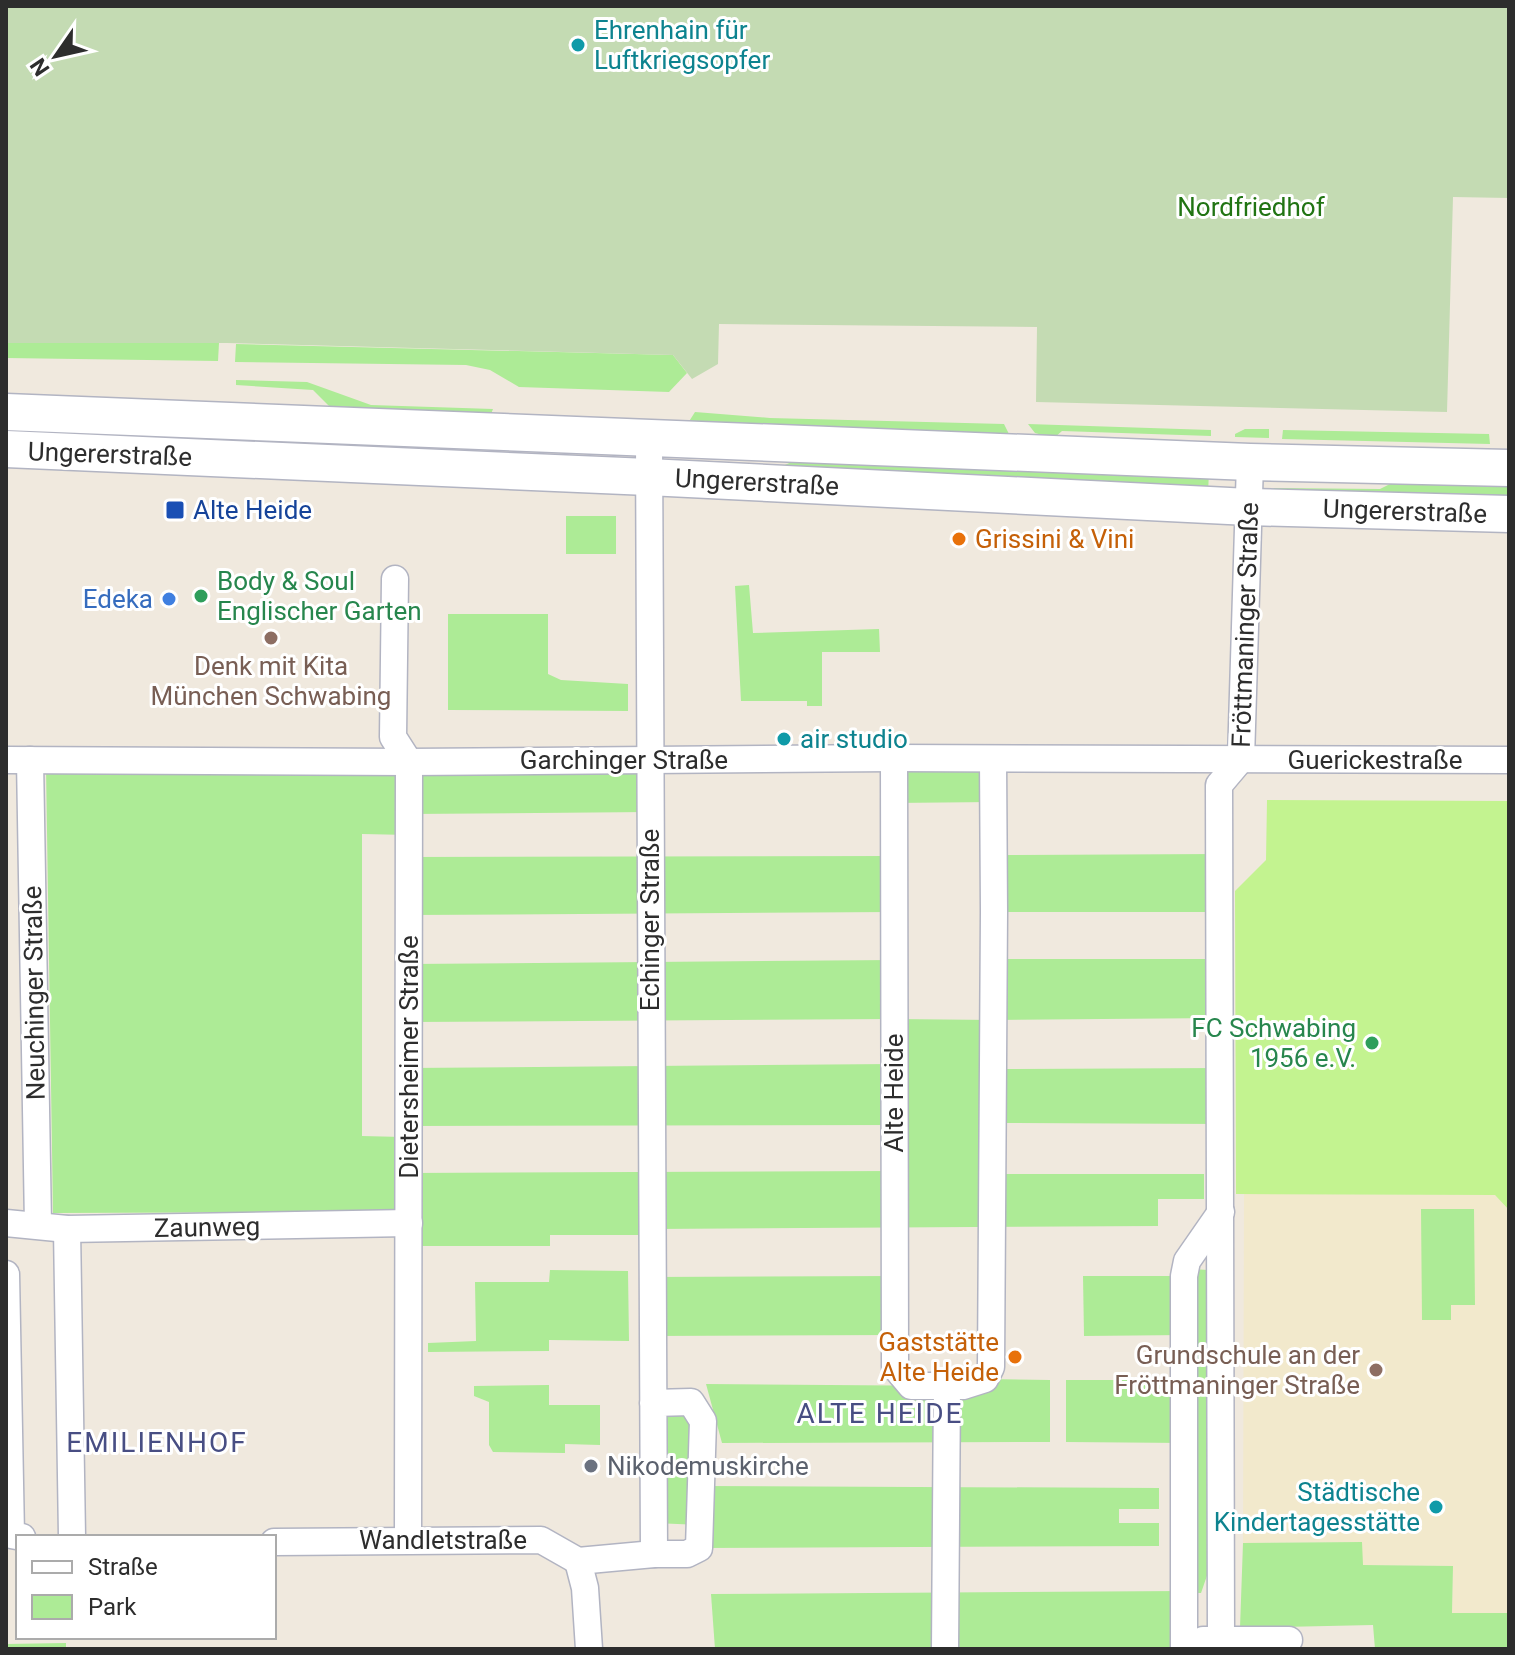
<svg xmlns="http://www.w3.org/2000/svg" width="1515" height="1655" font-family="Roboto,sans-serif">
	<rect width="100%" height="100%" fill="#f0e9de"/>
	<polygon fill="#f2e9cc" points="1244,1194 1495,1195 1509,1210 1509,1614 1452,1613 1453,1566 1362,1565 1361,1542 1243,1543"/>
	<g fill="#adeb96">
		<polygon points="6,343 219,343 218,361 6,358"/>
		<polygon points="236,344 673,355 687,373 669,392 519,387 490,370 466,365 235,362"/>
		<polygon points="236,380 307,382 371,405 493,409 491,414 329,406 313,390 236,385"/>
		<polygon points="695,412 770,418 1004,424 1010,436 688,423"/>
		<polygon points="1028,424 1211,430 1211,436 1062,431 1054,438 1035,433"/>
		<polygon points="1245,429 1269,429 1269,438 1235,437 1235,434"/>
		<polygon points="1283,430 1489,434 1490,444 1282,439"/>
		<polygon points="799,459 1209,474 1208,491 780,467"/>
		<polygon points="1398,480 1509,483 1509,497 1271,492 1274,488 1380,489"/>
		<rect x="566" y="516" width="50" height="38"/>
		<polygon points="749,585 753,633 879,629 880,652 822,652 822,706 807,706 807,701 741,701 735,586"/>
		<polygon points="448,614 548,614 548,674 561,680 628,684 628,711 448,710"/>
		<polygon points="894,758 993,759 993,802 893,803"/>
		<polygon points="650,760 649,812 410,814 409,835 362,834 362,1136 403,1137 409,1173 894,1171 894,1125 409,1126 409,1068 894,1064 894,1019 409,1022 409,964 894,960 895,1019 993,1020 994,959 1220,959 1220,1018 995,1020 994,1069 1220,1068 1221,1124 994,1123 993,1174 1204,1174 1204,1199 1158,1199 1158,1226 653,1229 652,1235 550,1235 550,1246 409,1246 409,1223 335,1212 53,1213 46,767"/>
		<polygon points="1219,854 1220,912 994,912 993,855"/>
		<polygon points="893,856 894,912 409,915 410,857"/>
		<polygon points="1421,1209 1474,1209 1475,1305 1451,1305 1451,1320 1422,1320"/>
		<polygon points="1191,1269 1208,1270 1210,1567 1201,1593 1192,1593"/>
		<polygon points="550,1270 628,1271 629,1341 549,1340 549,1351 428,1352 428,1343 476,1341 475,1282 549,1282"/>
		<polygon points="895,1276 895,1335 652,1336 652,1277"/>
		<polygon points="1083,1276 1184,1276 1184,1335 1084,1336"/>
		<polygon points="985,1379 1050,1380 1050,1442 722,1443 706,1384 962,1386"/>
		<polygon points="1066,1380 1184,1380 1184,1443 1066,1442"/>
		<polygon points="549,1385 549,1405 600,1405 600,1445 565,1444 565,1453 493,1452 489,1445 489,1402 474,1396 474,1386"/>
		<polygon points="691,1402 702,1486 1159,1488 1159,1509 1119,1509 1119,1523 1159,1523 1159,1546 699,1548 701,1525 654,1523 653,1403"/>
		<polygon points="1362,1542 1363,1565 1453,1566 1452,1613 1509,1613 1509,1649 1375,1649 1373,1625 1240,1628 1243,1543"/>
		<polygon points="1184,1591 1184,1649 715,1649 711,1594"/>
		<polygon points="66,1643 66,1649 6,1649 6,1644"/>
	</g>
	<polygon fill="#c4dbb3" points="6,6 1509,6 1509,198 1453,197 1447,412 1036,402 1037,327 719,324 718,364 692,379 673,355 227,343 6,343"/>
	<polygon fill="#c3f390" points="1267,800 1509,801 1509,1210 1495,1195 1236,1194 1235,891 1266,860"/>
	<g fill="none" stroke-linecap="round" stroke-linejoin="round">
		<g stroke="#b2b4c2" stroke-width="29">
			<g id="minor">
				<polyline points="649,438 654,1554 687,1554 699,1548 703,1421 691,1402 653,1403"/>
				<polyline points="395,579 393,737 409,762 408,1540"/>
				<polyline points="894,758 895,1367 911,1386 963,1386 985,1379 991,1367 994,912 993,759"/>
				<polyline points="6,760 409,762 894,758 1509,760"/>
				<polyline points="30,760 38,1225"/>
				<polyline points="6,1223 67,1229 409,1223"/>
				<polyline points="67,1229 72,1537"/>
				<polyline points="6,1274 11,1535 22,1537"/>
				<polyline points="274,1542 541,1540 578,1561 654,1554"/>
				<polyline points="578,1561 585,1588 589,1649"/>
				<polyline points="1203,1640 1289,1640"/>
				<polyline points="1221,1640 1219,785 1241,759 1250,462"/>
				<polyline points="945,1649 947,1386"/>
				<polyline points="1184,1649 1184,1276 1187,1261 1221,1212"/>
			</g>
		</g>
		<g stroke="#b2b4c2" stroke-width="39">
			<g id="secondary">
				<polyline points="6,412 1250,462 1509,468"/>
				<polyline points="6,449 648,477 1249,507 1509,514"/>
			</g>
		</g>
		<use href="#minor" stroke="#fff" stroke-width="26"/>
		<use href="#secondary" stroke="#fff" stroke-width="36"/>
	</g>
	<g fill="#0f9aa8" stroke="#fff" stroke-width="3">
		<circle cx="578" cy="45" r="8"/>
		<circle cx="784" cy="739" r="8"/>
		<circle cx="1436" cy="1507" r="8"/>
	</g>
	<rect fill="#1a4fb4" stroke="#fff" stroke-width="3" x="165" y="500" width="20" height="20" rx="4"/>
	<g fill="#e8710a" stroke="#fff" stroke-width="3">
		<circle cx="959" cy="539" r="8"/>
		<circle cx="1015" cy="1357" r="8"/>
	</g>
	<g fill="#2e9e5b" stroke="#fff" stroke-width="3">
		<circle cx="201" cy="596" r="8"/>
		<circle cx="1372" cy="1043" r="8"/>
	</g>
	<circle fill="#3f7fe0" stroke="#fff" stroke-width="3" cx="169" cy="599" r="8"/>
	<g fill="#8d6e63" stroke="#fff" stroke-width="3">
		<circle cx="271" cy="638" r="8"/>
		<circle cx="1376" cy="1370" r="8"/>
	</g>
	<circle fill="#6b7280" stroke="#fff" stroke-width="3" cx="591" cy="1466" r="8"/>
	<g text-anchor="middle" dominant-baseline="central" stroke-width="6" stroke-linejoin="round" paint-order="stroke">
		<g font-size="26" fill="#0d838f" stroke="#fff" text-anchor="start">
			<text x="594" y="30">Ehrenhain für<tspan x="594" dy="30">Luftkriegsopfer</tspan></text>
			<text x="800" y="739">air studio</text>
			<text x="1420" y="1492" text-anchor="end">Städtische<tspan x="1420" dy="30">Kindertagesstätte</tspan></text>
		</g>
		<g font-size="26" fill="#217413" stroke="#fff">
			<text x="1251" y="207">Nordfriedhof</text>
		</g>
		<g font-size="26" fill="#2d2d2d" stroke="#fff">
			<text transform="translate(110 454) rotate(2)">Ungererstraße</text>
			<text transform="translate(757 482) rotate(3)">Ungererstraße</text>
			<text transform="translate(1405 511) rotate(2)">Ungererstraße</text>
			<text transform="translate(1245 625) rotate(-88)">Fröttmaninger Straße</text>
			<text x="624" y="760">Garchinger Straße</text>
			<text x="1375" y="760">Guerickestraße</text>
			<text transform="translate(650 920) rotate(-90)">Echinger Straße</text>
			<text transform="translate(34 993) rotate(-91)">Neuchinger Straße</text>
			<text transform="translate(409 1057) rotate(-90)">Dietersheimer Straße</text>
			<text transform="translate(894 1093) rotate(-90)">Alte Heide</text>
			<text transform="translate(207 1227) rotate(-1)">Zaunweg</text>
			<text x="443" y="1540">Wandletstraße</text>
		</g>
		<g font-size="26" fill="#164399" stroke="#fff" text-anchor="start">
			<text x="193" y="510">Alte Heide</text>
		</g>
		<g font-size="26" fill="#c56008" stroke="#fff" text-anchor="start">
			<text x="975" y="539">Grissini &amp; Vini</text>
			<text x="999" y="1342" text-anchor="end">Gaststätte<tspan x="999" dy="30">Alte Heide</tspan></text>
		</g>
		<g font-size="26" fill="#27864d" stroke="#fff" text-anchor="start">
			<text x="217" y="581">Body &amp; Soul<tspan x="217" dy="30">Englischer Garten</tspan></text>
			<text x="1356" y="1028" text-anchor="end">FC Schwabing<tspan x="1356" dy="30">1956 e.V.</tspan></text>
		</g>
		<g font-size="26" fill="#366cbe" stroke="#fff" text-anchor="end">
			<text x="153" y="599">Edeka</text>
		</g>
		<g font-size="26" fill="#785e54" stroke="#fff">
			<text x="271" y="666">Denk mit Kita<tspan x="271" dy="30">München Schwabing</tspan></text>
			<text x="1360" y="1355" text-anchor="end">Grundschule an der<tspan x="1360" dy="30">Fröttmaninger Straße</tspan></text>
		</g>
		<g font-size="26" fill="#5b616d" stroke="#fff" text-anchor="start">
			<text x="607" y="1466">Nikodemuskirche</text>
		</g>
		<g font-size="28" letter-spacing="2" fill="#484e83" stroke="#fff">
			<text x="880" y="1413">ALTE HEIDE</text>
			<text x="157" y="1442">EMILIENHOF</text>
		</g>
	</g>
	<rect width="1515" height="1655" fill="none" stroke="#2d2d2d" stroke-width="16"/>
	<rect x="16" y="1535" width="260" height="104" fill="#ffffff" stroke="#ababab" stroke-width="2"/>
	<rect x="32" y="1561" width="40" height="12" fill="#ffffff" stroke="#ababab" stroke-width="2"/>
	<text x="88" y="1575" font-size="24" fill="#2d2d2d">Straße</text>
	<rect x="32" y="1595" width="40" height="24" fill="#adeb96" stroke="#ababab" stroke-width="2"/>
	<text x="88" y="1615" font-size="24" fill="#2d2d2d">Park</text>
	<g transform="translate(56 56) rotate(236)" stroke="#ffffff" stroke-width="6" paint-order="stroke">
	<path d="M0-6L14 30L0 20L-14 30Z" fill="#2d2d2d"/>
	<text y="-12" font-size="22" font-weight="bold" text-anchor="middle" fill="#2d2d2d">N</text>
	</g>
</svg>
